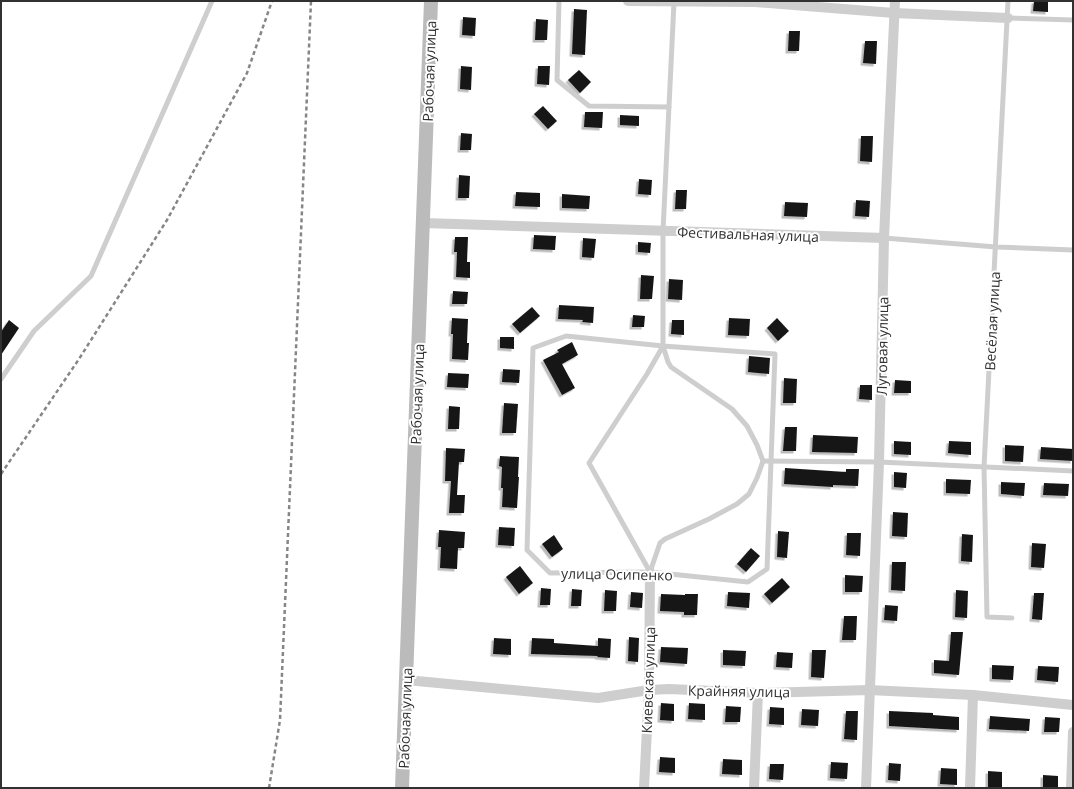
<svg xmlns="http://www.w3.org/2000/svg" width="1074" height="789" font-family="'Open Sans',sans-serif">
	<defs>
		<filter id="shadow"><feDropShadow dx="-2.5" dy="2.5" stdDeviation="0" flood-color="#0004"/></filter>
	</defs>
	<rect width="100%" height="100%" fill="#fff"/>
	<g fill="#181818" filter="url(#shadow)">
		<polygon points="1034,1 1048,1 1048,12 1033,11"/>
		<polygon points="574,9 587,10 585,55 572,54"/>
		<polygon points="463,17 476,18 475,36 462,35"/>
		<polygon points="536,19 548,20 547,40 535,40"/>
		<polygon points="789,31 800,31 799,51 788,51"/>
		<polygon points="865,41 877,41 876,64 863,63"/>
		<polygon points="461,66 472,67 471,90 460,89"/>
		<polygon points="538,66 550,66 549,85 537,84"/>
		<polygon points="579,70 591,82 580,93 568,80"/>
		<polygon points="543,106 557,121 548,129 534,114"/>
		<polygon points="585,112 603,112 602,128 584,127"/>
		<polygon points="620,115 639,116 639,126 620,125"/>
		<polygon points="461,133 472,134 471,150 460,150"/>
		<polygon points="861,136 873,136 872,162 860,161"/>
		<polygon points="459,175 470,176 469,198 458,198"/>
		<polygon points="639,179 652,180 651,195 638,194"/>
		<polygon points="676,190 687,190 686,209 675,209"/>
		<polygon points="516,192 540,193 540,207 515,206"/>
		<polygon points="562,194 590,196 589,209 562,208"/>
		<polygon points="856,200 870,201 869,217 855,216"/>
		<polygon points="785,202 808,203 807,217 784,216"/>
		<polygon points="534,235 556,236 555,250 533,249"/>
		<polygon points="455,237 468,237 467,262 470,262 470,278 456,277 457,252 454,252"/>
		<polygon points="583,238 596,239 594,258 582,257"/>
		<polygon points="638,242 651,243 650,253 638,252"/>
		<polygon points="641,275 654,276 652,299 640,299"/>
		<polygon points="669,279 683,280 682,300 668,299"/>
		<polygon points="453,291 468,292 467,304 452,304"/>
		<polygon points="559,305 594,307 593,323 582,322 583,320 558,319"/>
		<polygon points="532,307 540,316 520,333 512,324"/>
		<polygon points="633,315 645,316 644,327 632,327"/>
		<polygon points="452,318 468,319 467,343 469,343 468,360 452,359 453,334 451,334"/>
		<polygon points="729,318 750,319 749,336 728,335"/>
		<polygon points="777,318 789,331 778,341 767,328"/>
		<polygon points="9,320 19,328 1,355 1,332"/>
		<polygon points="672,320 684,320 684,335 671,334"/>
		<polygon points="500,337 514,337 514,349 500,348"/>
		<polygon points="572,342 578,355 562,364 575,388 562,395 543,360 559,352 557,350"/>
		<polygon points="749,356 770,358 769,374 748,372"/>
		<polygon points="503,369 520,370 519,383 502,382"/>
		<polygon points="448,373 469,374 468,388 447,387"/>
		<polygon points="784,378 797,379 796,403 783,403"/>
		<polygon points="895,380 911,381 911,393 894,393"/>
		<polygon points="860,385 872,385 872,400 859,399"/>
		<polygon points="504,403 518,404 516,433 502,433"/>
		<polygon points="449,406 460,407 459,429 448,429"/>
		<polygon points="785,427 797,427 796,451 783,451"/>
		<polygon points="813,435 858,437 857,453 812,452"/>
		<polygon points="894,441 911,442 911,455 894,454"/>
		<polygon points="949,441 971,442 971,455 948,453"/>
		<polygon points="1005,445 1024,446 1023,462 1005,461"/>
		<polygon points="1041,447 1073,449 1073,461 1040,459"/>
		<polygon points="446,448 465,449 464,462 459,462 457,495 465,495 464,513 449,513 451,481 445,481"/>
		<polygon points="500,456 519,457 518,477 519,477 517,508 502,507 503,488 501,488 502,467 499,466"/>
		<polygon points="785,468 846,472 846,469 859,469 858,486 833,485 833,487 784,484"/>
		<polygon points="894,472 907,473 906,488 894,487"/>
		<polygon points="946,479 971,480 970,494 946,493"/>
		<polygon points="1001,482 1025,483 1024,496 1001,494"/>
		<polygon points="1044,483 1069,484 1068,496 1043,495"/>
		<polygon points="893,512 908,513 907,537 892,536"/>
		<polygon points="499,527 515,528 514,546 498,545"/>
		<polygon points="439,530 465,532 464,548 458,548 457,569 440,568 441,547 438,547"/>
		<polygon points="778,531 789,532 787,558 777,557"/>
		<polygon points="847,533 861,533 860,556 846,555"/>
		<polygon points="962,534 973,535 972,562 961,561"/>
		<polygon points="554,535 563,549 552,557 542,544"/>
		<polygon points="1032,543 1046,544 1044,568 1031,567"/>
		<polygon points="751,548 760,556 746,572 737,564"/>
		<polygon points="892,562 906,562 905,591 891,590"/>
		<polygon points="520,566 533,583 519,594 506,577"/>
		<polygon points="845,575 863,576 862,592 845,592"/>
		<polygon points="782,578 790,587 772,603 764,594"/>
		<polygon points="541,588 551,589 550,605 540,605"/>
		<polygon points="572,589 582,590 581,606 571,606"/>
		<polygon points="605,590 617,591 616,611 604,611"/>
		<polygon points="956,590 968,591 967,618 955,617"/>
		<polygon points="631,592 643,593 642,608 630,607"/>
		<polygon points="728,592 750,593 749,608 727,606"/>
		<polygon points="1034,593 1044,593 1042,620 1032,619"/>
		<polygon points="661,594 685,595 685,594 698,594 697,615 684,615 684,612 660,611"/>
		<polygon points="885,605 898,606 897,621 884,620"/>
		<polygon points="844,616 857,616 856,640 842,640"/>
		<polygon points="951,632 963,632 959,675 934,673 934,660 949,661"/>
		<polygon points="629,637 639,638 638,662 628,661"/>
		<polygon points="494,638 511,639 511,655 493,654"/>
		<polygon points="532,638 554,639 554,643 598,646 598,638 611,639 610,658 597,657 598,656 531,654"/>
		<polygon points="661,647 688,648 687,664 660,662"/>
		<polygon points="723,650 746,651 745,666 723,665"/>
		<polygon points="812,650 826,650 824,678 811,677"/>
		<polygon points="777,652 793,653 792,668 776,667"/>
		<polygon points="992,665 1014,666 1013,680 992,679"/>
		<polygon points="1038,666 1059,667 1058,682 1037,680"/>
		<polygon points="661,703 674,704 674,721 660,720"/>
		<polygon points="689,703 705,704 705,720 688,719"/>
		<polygon points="726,706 741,707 740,722 725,722"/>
		<polygon points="770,707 784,708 784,725 769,724"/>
		<polygon points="802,709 819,710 818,726 801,725"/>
		<polygon points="846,711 858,711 857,740 844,739"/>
		<polygon points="889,711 933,713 933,715 959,717 959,730 889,726"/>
		<polygon points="990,716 1030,719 1029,731 989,729"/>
		<polygon points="1045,717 1060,718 1059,732 1044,732"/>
		<polygon points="660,757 675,758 675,773 659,772"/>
		<polygon points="723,759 742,760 742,775 722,774"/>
		<polygon points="831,762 848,763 847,779 830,778"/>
		<polygon points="889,763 901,764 900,781 888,780"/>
		<polygon points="770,764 784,764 783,780 769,779"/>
		<polygon points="941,768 957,769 957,785 940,784"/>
		<polygon points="988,771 1002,772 1002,788 988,788"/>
		<polygon points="1043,775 1058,776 1058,788 1043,788"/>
	</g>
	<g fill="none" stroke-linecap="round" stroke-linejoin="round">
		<g stroke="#cecece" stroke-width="5">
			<polyline points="559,1 557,80 589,106 669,107"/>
			<polyline points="1008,1 984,467 987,617 1012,618"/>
			<polyline points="1008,18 1073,20"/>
			<polyline points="884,238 996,247 1073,250"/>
			<polygon points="566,336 663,346 775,354 767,569 748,582 650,572 550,573 527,550 533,348"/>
			<polyline points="1,379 34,331 91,276 212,1"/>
			<polyline points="763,461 879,462 1073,471"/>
			<polyline points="650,572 660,543 665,539 709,519 737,504 749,494 757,478 763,461 757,445 747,426 732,409 671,367 668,362 663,346 663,231 674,2"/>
			<polyline points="650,572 589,463 647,374 663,346"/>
		</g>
		<g stroke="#cecece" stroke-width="10">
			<polyline points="628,1 755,2 894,13 1008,18"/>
			<polyline points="423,223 884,238"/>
			<polyline points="406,680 598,698 649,690 669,689 758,693 869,690 973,695 1073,705"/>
			<polyline points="644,788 649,690 650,572"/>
			<polyline points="754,788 758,693"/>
			<polyline points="866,788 879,462 884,238 895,1"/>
			<polyline points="970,788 973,695"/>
			<polyline points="1071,788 1073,732"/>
		</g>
		<polyline stroke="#bbb" stroke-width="14" points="402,788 431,1"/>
		<g stroke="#868686" stroke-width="2.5" stroke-dasharray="4 3" stroke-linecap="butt">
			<polyline points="1,474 79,359 167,220 247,73 272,1"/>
			<polyline points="269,788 280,720 311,1"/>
		</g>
	</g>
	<g text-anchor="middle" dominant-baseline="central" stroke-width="4" stroke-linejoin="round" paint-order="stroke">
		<g font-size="14" fill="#313131" stroke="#fff">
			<text transform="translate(429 71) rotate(-88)">Рабочая улица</text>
			<text transform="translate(748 234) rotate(2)">Фестивальная улица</text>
			<text transform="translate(992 321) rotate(-87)">Весёлая улица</text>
			<text transform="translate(882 346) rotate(-89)">Луговая улица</text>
			<text transform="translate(417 394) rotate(-88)">Рабочая улица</text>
			<text transform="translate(617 574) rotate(1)">улица Осипенко</text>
			<text transform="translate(648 680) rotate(-88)">Киевская улица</text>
			<text transform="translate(739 691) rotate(1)">Крайняя улица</text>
			<text transform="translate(405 718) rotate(-88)">Рабочая улица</text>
		</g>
	</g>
	<rect width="1074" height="789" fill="none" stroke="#313131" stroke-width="4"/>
</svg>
